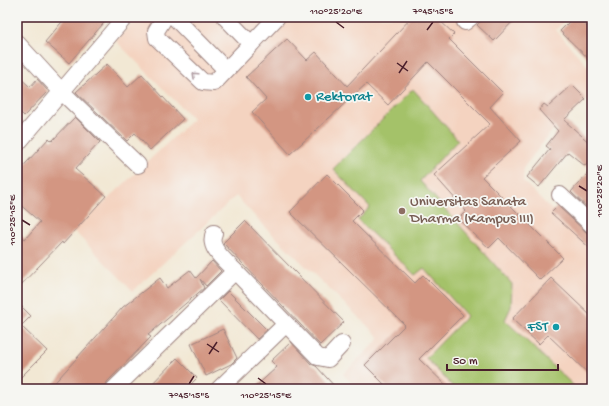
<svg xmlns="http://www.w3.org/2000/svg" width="609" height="406" font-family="'Gochi Hand',sans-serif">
	<rect width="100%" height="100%" fill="#f6f6f2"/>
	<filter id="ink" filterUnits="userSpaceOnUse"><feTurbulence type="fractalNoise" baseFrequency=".025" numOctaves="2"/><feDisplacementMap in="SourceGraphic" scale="8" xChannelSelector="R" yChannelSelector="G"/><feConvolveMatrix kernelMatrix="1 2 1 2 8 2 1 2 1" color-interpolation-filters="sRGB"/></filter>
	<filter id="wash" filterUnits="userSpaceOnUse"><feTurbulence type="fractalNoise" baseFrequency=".012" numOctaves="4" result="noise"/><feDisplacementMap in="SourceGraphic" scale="16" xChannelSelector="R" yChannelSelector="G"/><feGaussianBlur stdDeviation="0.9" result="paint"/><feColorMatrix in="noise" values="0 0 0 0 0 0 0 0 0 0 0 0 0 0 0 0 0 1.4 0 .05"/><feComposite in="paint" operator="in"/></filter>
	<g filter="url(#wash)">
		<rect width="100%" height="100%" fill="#f2e8d4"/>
		<polygon fill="#f4d3c0" points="137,17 568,17 556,30 592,71 592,96 553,130 524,167 523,181 592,250 592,389 358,389 343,374 380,338 265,227 236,196 133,291 74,231 193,119 116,41"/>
		<polygon fill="#a4c269" stroke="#77704a" points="413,89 458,140 420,181 512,284 511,307 505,320 577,389 455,389 426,358 467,316 424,268 415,275 358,220 370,207 333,169"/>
		<g id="blocks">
			<g fill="#d39682">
				<polygon points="66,17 109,17 69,63 45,42"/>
				<polygon points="412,17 436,17 454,34 449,39 503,93 490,107 521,141 482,177 563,258 540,280 499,238 489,248 458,219 466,211 434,175 490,124 428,62 388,105 366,84 290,154 252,112 266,99 246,77 287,39 307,60 316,52 347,86"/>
				<polygon points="485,17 517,17 494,41 477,25"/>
				<polygon points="574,17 577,17 592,32 592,62 560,31"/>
				<polygon points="107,64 128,87 142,74 183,119 150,150 135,133 127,141 76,92"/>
				<polygon points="17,75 30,87 37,79 48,91 24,116 17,109"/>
				<polygon points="572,85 586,99 564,120 592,145 592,158 585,166 568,152 539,187 527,177 550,149 546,146 558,131 539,110 544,104 548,107"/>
				<polygon points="75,117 100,142 75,169 106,196 63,244 62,242 17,289 17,232 25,239 40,222 17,202 17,173 49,138 52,141"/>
				<polygon points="592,168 592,212 571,192"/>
				<polygon points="327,174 363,210 352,221 415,283 423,275 463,315 419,359 450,389 389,389 365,365 405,325 290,212"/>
				<polygon points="558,206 586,232 592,234 592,250 551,213"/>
				<polygon points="245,221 344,322 320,345 224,244 223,243"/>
				<polygon points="212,261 221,271 206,286 200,279 204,288 148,335 151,337 107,382 104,389 49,389 123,307 160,278 167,288 190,270 196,278"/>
				<polygon points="551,278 592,317 592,377 548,335 539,344 512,319"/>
				<polygon points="228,291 267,330 257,339 219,300"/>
				<polygon points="17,302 31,316 21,326 47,351 17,381"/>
				<polygon points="223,329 237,358 231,364 206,376 191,344"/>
				<polygon points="291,342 311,364 316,366 337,389 253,389 277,367 271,361"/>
				<polygon points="177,358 197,378 186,389 147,389"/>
			</g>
		</g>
	</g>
	<g filter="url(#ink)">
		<use href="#blocks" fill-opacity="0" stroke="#9e8480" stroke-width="1"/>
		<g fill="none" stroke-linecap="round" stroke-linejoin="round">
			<g stroke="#9e8480" stroke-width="18">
				<g id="minor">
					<polyline points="165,17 156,31 157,38 203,82 214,83 277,17"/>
					<polyline points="174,17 226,70"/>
					<polyline points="225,17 251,44"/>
					<polyline points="465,22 471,17"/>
					<polyline points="17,43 62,92 138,165"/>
					<polyline points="17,144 125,17"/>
					<polyline points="560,195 592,225"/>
					<path d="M214,233c-7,15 12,28 21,38"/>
					<polyline points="114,389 235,271 318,357 328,359 342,344"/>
					<polyline points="219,389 286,324"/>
				</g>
			</g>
			<use href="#minor" stroke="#fff" stroke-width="16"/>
		</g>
		<defs><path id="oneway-chevron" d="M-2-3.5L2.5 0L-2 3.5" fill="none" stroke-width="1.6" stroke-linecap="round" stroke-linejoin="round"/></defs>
		<use stroke="#ae9aa0" href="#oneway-chevron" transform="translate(195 75) rotate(-137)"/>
	</g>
	<path fill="none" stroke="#4a1f2b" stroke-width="1.5" d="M336,22l8,6M427,30l6,-8M397,63l11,8M399,73l8,-12M579,186l8,5M22,220l8,5M207,344l12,8M209,354l8,-12M258,378l8,6M189,384l5,-8"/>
	<g fill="#0f9aa8" stroke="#f6f6f2" stroke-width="1.5">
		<circle cx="308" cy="97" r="4"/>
		<circle cx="556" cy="327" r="4"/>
	</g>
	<circle fill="#8d6e63" stroke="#f6f6f2" stroke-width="1.5" cx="402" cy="211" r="4"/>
	<g text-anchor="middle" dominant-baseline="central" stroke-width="3.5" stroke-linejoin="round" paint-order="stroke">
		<g font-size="15" fill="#0d838f" stroke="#f6f6f2" text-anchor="start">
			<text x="316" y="97">Rektorat</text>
			<text x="548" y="327" text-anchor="end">FST</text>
		</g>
		<g font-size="15" fill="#785e54" stroke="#f6f6f2" text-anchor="start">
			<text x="410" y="202">Universitas Sanata<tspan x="410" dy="17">Dharma (Kampus III)</tspan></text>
		</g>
	</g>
	<rect width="609" height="406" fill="none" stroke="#f6f6f2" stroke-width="44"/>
	<path d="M447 364v6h111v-6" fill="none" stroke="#4a1f2b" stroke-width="2"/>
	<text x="453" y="364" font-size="12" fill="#4a1f2b" stroke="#f6f6f2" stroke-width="3" paint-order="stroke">50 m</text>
	<rect x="22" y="22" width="565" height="362" fill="none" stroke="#4a1f2b" stroke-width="1.5"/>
	<g font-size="10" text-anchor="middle" fill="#4a1f2b">
		<text x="336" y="14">110°25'20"E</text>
		<text x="433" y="14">7°45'15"S</text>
		<text transform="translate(598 191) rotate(-90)" y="4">110°25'20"E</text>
		<text transform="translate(11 220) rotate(-90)" y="4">110°25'15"E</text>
		<text x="189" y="398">7°45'15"S</text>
		<text x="266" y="398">110°25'15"E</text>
	</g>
</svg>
